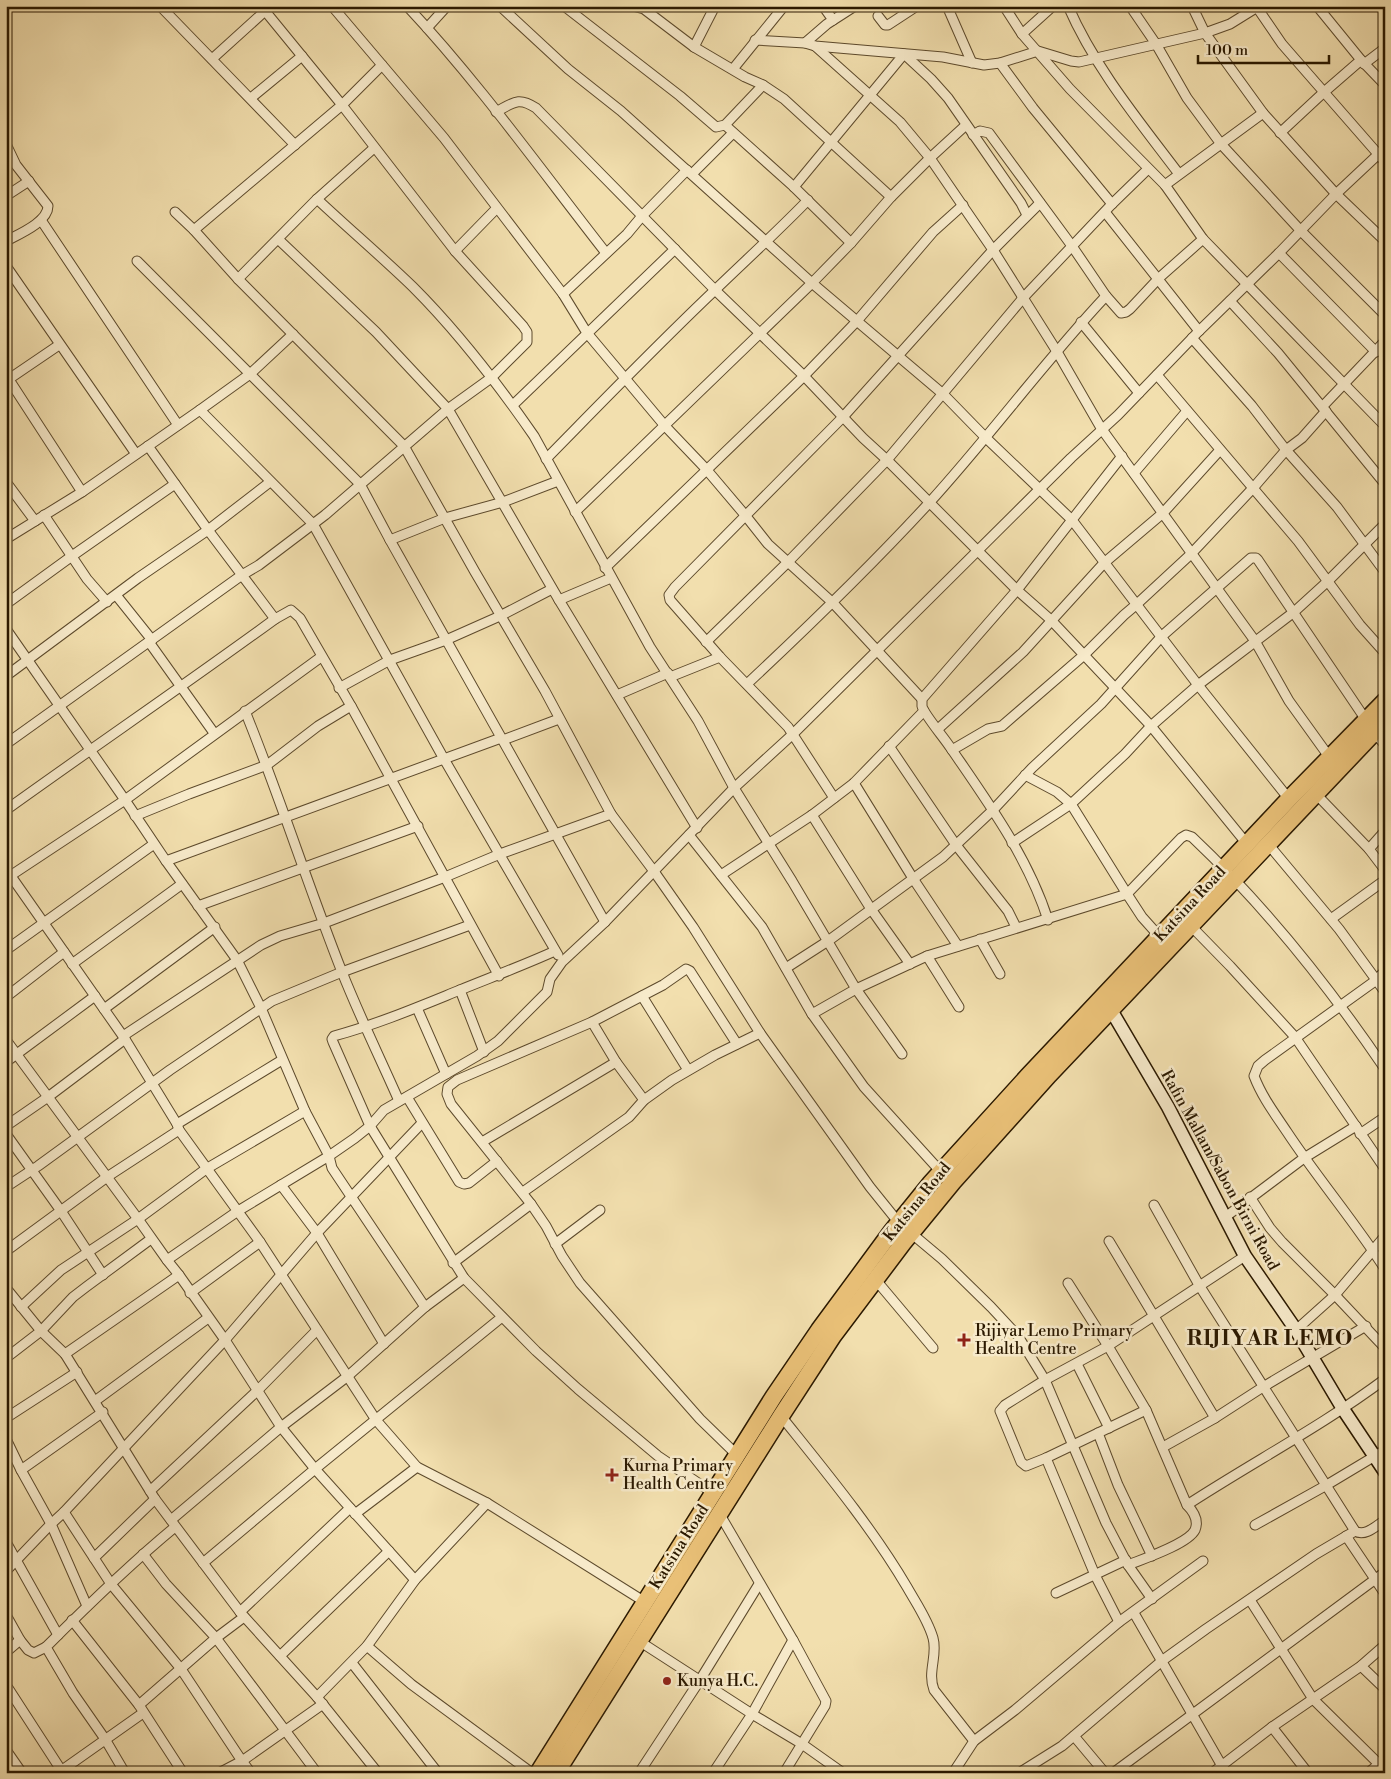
<svg xmlns="http://www.w3.org/2000/svg" width="1391" height="1779" font-family="'Libre Bodoni',serif">
	<rect width="100%" height="100%" fill="#f2dfae"/>
	<filter id="stains"><feTurbulence type="fractalNoise" baseFrequency=".004" numOctaves="4"/><feColorMatrix values="0 0 0 0 .2 0 0 0 0 .09 0 0 0 0 .02 0 0 0 .5 -.17"/></filter>
	<radialGradient id="worn" r=".72"><stop offset=".6" stop-color="#630" stop-opacity="0"/><stop offset="1" stop-color="#630" stop-opacity=".3"/></radialGradient>
	<g fill="none" stroke-linecap="round" stroke-linejoin="round">
		<g stroke="#5d4a2c" stroke-width="11">
			<g id="street">
				<polyline points="332,6 444,138 563,294 587,333 665,426 706,469 745,515 768,544 833,603 922,699"/>
				<path d="M407,6c72,77 134,164 199,247"/>
				<polyline points="500,6 568,69 621,111 812,283 943,394 985,437 1072,520 1198,685 1289,799"/>
				<polyline points="564,6 680,96 716,127 725,125 763,85"/>
				<polyline points="633,6 644,9 694,47 745,77 763,85 784,99 891,197"/>
				<polyline points="823,6 833,20"/>
				<polyline points="947,6 972,63"/>
				<polyline points="1004,6 1022,34 1070,89 1165,185 1203,239 1385,426"/>
				<path d="M1068,6c27,62 71,115 111,168"/>
				<polyline points="1130,6 1156,44 1187,98 1221,144 1301,231 1385,315"/>
				<polyline points="1192,6 1205,33 1263,113 1336,194 1385,241"/>
				<polyline points="1256,6 1282,44 1385,162"/>
				<polyline points="1317,6 1361,60 1385,85"/>
				<polyline points="163,9 295,145"/>
				<polyline points="878,16 885,25 888,25 917,6"/>
				<polyline points="427,28 447,6"/>
				<polyline points="1022,34 1053,6"/>
				<polyline points="755,40 805,43 815,46 943,57 984,65 1000,63 1038,51 1071,61 1079,62 1205,33 1230,24 1259,6"/>
				<polyline points="805,43 827,24 855,6"/>
				<polyline points="815,46 900,122 930,158 993,250 1056,350 1101,428 1255,641 1289,701 1330,758"/>
				<polyline points="694,47 715,6"/>
				<polyline points="212,59 265,11"/>
				<polyline points="1000,63 1033,108 1112,204"/>
				<polyline points="1364,64 1385,48"/>
				<polyline points="733,69 784,6"/>
				<polyline points="251,98 302,56"/>
				<path d="M496,112c17,-9 22,-16 40,-4l179,182 89,86 59,62 24,22 130,130 34,30 100,106 96,118"/>
				<polyline points="725,125 794,187 851,243"/>
				<polyline points="1280,133 1323,93 1361,60"/>
				<polyline points="973,135 980,131 989,133 1072,246 1106,296 1121,313 1126,312 1130,309 1159,278 1203,239"/>
				<path d="M6,144l10,21 32,41c0,16 -29,28 -42,35"/>
				<polyline points="692,174 733,133"/>
				<polyline points="1165,185 1263,113"/>
				<polyline points="794,187 904,54 931,79 948,98 1021,203 1027,215"/>
				<polyline points="6,196 29,181"/>
				<path d="M317,199c32,30 65,58 96,88 45,45 85,97 121,149l116,211 48,74 36,67 58,93 64,108 46,65"/>
				<polyline points="175,212 194,230 238,279 404,446 475,572 545,691 611,814 653,870 693,927 760,1033 870,1187 899,1223"/>
				<polyline points="1105,212 1199,331"/>
				<polyline points="41,220 178,425"/>
				<polyline points="194,230 342,105 382,65"/>
				<polyline points="278,239 376,332 448,409 559,600 697,828"/>
				<polyline points="455,251 496,209"/>
				<polyline points="1279,253 1376,352"/>
				<polyline points="137,261 360,484 390,540 605,922"/>
				<polyline points="6,266 136,454"/>
				<polyline points="238,279 317,199 374,148"/>
				<polyline points="563,294 627,234 642,216 687,170"/>
				<polyline points="1230,301 1278,353 1385,484"/>
				<polyline points="1081,322 1139,393"/>
				<polyline points="1192,338 1252,406 1286,450 1337,507 1385,572"/>
				<polyline points="6,375 82,492"/>
				<polyline points="1157,375 1298,541 1360,625 1385,653"/>
				<polyline points="6,381 59,345"/>
				<polyline points="513,405 675,249"/>
				<polyline points="1323,406 1385,341"/>
				<polyline points="200,410 313,524 444,759 558,955"/>
				<polyline points="148,446 208,530 275,619"/>
				<path d="M546,459c56,-57 111,-114 169,-169 31,-30 63,-59 93,-90"/>
				<polyline points="1134,473 1187,411"/>
				<polyline points="6,482 35,521"/>
				<polyline points="575,512 812,283 851,243 891,197 930,158 966,125"/>
				<polyline points="44,515 87,579 107,602"/>
				<polyline points="6,539 82,492 200,410 250,374 293,334"/>
				<polyline points="390,540 445,518 503,502 558,481"/>
				<polyline points="605,568 804,376 857,321 933,232 963,205"/>
				<polyline points="116,595 152,640"/>
				<polyline points="559,600 611,578"/>
				<polyline points="6,604 72,556 175,484"/>
				<polyline points="6,629 125,800 166,861 237,960 261,1008 305,1111 329,1156 332,1168 425,1307"/>
				<polyline points="149,642 214,733"/>
				<polyline points="706,642 788,562 887,460 1023,298 1112,204 1148,169"/>
				<polyline points="6,676 138,578 208,530 270,482"/>
				<polyline points="670,677 720,657"/>
				<path d="M747,684c62,-58 124,-118 182,-181 61,-67 115,-141 177,-207"/>
				<polyline points="339,688 390,660 446,640 500,616 552,589"/>
				<polyline points="617,695 668,673"/>
				<path d="M245,711c35,86 63,175 97,261 17,43 38,86 57,129"/>
				<polyline points="938,729 1023,652 1104,563 1163,513 1220,450"/>
				<polyline points="1374,732 1385,745"/>
				<polyline points="503,740 559,719"/>
				<polyline points="6,744 242,575 259,565 325,515 448,409 491,378 527,342 527,332 523,326 455,251 342,105 261,6"/>
				<polyline points="889,746 956,845 1008,911 1016,927"/>
				<polyline points="952,750 988,729 1002,726 1084,655 1124,615 1137,604 1191,554 1254,487 1286,450 1302,438 1326,411"/>
				<polyline points="1025,775 1057,792 1071,804 1127,894 1142,917 1159,936"/>
				<polyline points="854,783 914,880 958,946"/>
				<polyline points="1316,794 1369,849 1385,870"/>
				<polyline points="834,798 788,727 720,657 670,600 669,595 675,587 843,417 993,250 1040,203"/>
				<path d="M6,810c89,-64 180,-126 269,-191l16,-9 9,8 51,88 148,270"/>
				<polyline points="812,815 871,909 910,964"/>
				<polyline points="135,816 189,794 267,765 318,726 351,706"/>
				<polyline points="689,835 762,927 812,1014 864,1087 941,1172"/>
				<polyline points="1012,843 1071,804 1125,754 1151,726 1198,685 1294,612 1328,581 1385,524"/>
				<polyline points="1268,844 1339,929 1385,992"/>
				<polyline points="1369,849 1385,831"/>
				<polyline points="166,861 501,738"/>
				<polyline points="6,869 125,1039 177,1124 179,1130 260,1242 376,1420 417,1467 487,1503 645,1602"/>
				<polyline points="721,875 812,815 854,783 924,711"/>
				<polyline points="7,878 125,800 321,657"/>
				<polyline points="198,906 418,826"/>
				<polyline points="1331,919 1385,880"/>
				<path d="M1048,920c-20,-63 -61,-119 -98,-173 -5,-8 -27,-34 -28,-41 0,-1 0,-6 0,-7l95,-109 105,-134"/>
				<polyline points="1190,925 1230,966 1295,1037 1385,1169"/>
				<polyline points="980,939 1000,974"/>
				<polyline points="6,950 154,844"/>
				<path d="M555,951c-31,14 -63,26 -95,39 -42,17 -82,34 -126,46l-2,3 1,3 37,84 94,152 72,73 42,38 80,67 55,37"/>
				<polyline points="927,956 959,1007"/>
				<polyline points="72,964 182,884"/>
				<polyline points="786,968 828,941 943,857 993,810 1032,768 1101,704 1162,636 1251,558 1256,558 1258,560 1366,720"/>
				<path d="M1385,971l-10,10 -110,79 -7,6 -4,10c8,21 21,38 33,56 31,47 68,90 98,137"/>
				<polyline points="460,990 484,1052"/>
				<polyline points="642,996 688,1070"/>
				<polyline points="6,997 64,952"/>
				<polyline points="417,1008 446,1074"/>
				<polyline points="104,1009 215,927"/>
				<path d="M812,1014l44,-25 71,-33 200,-62 54,-56 5,-3 6,2c73,69 136,148 193,232"/>
				<polyline points="592,1022 616,1062 644,1100"/>
				<polyline points="123,1036 261,945 280,936 324,923 445,877 500,854 611,814"/>
				<polyline points="6,1040 138,1219 167,1260 179,1275 225,1340 281,1427 315,1469 415,1580"/>
				<polyline points="6,1062 95,996"/>
				<polyline points="407,1097 459,1182 464,1184 469,1183 497,1161"/>
				<polyline points="177,1124 282,1060"/>
				<polyline points="6,1126 48,1097 125,1039"/>
				<polyline points="6,1134 61,1211 103,1275"/>
				<polyline points="1360,1134 1385,1117"/>
				<polyline points="482,1142 616,1062"/>
				<polyline points="281,1185 317,1233 384,1344"/>
				<polyline points="6,1187 38,1166 170,1070 272,1001 342,972 470,925"/>
				<polyline points="523,1192 629,1117 644,1100 672,1080 715,1055 760,1033"/>
				<polyline points="1250,1197 1270,1228 1282,1242 1335,1295 1385,1348"/>
				<path d="M1154,1205l45,80 156,246c10,6 21,-5 30,-11"/>
				<polyline points="1224,1218 1304,1158 1356,1126"/>
				<polyline points="911,1233 942,1259 991,1307 1018,1336 1045,1380 1106,1523 1128,1565 1152,1599"/>
				<polyline points="1109,1241 1215,1418"/>
				<polyline points="555,1244 600,1210"/>
				<polyline points="6,1251 107,1177 179,1130"/>
				<polyline points="167,1260 238,1211 329,1156 355,1138 370,1126 384,1110 477,1056 498,1041 547,992 550,979 562,962 605,922 734,788 793,734 1071,458 1118,415 1199,331 1279,253 1336,194 1385,148"/>
				<polyline points="453,1263 531,1204"/>
				<polyline points="875,1279 933,1348"/>
				<path d="M1068,1283l40,63 38,64 41,95c6,6 12,15 8,25 -7,14 -52,29 -67,35"/>
				<polyline points="6,1288 41,1331 65,1354 155,1499 240,1612 317,1697 378,1773"/>
				<polyline points="190,1293 260,1242"/>
				<polyline points="21,1307 61,1270 138,1219 206,1169 305,1111"/>
				<polyline points="1296,1330 1335,1295 1385,1236"/>
				<polyline points="65,1354 179,1275"/>
				<polyline points="6,1358 41,1331 73,1297 86,1287 151,1239"/>
				<polyline points="1077,1364 1109,1428"/>
				<polyline points="95,1401 208,1318"/>
				<polyline points="1146,1410 1046,1458 1026,1466 1021,1462 1000,1411 1005,1405 1045,1380 1108,1346 1245,1256"/>
				<path d="M781,1416c44,55 90,110 126,171 9,16 21,33 26,51 5,17 -6,34 1,52l40,51"/>
				<polyline points="6,1418 77,1372"/>
				<polyline points="1098,1433 1118,1485 1152,1556"/>
				<polyline points="6,1439 21,1470 51,1524 87,1606"/>
				<polyline points="1163,1447 1215,1418 1263,1387 1366,1326"/>
				<polyline points="737,1455 700,1419 580,1283 562,1256 546,1226 531,1204 451,1104 447,1094 448,1087 457,1080 592,1022 663,985 686,969 690,971 737,1044"/>
				<polyline points="1046,1458 1095,1575 1119,1622"/>
				<polyline points="21,1470 103,1412"/>
				<polyline points="150,1491 258,1390 317,1330"/>
				<path d="M1187,1505c66,-43 135,-79 198,-126"/>
				<polyline points="64,1512 111,1584 181,1669 242,1761 251,1773"/>
				<polyline points="719,1513 793,1640 826,1701 825,1706 784,1773"/>
				<polyline points="355,1514 417,1467"/>
				<polyline points="171,1520 281,1427 348,1376 425,1307 464,1278"/>
				<polyline points="1255,1525 1325,1486 1385,1450"/>
				<polyline points="1346,1536 1385,1594"/>
				<polyline points="6,1542 58,1635"/>
				<polyline points="143,1554 166,1584 216,1638 317,1773"/>
				<polyline points="94,1558 155,1499"/>
				<polyline points="203,1563 315,1469 502,1317"/>
				<polyline points="6,1571 51,1524 64,1512 225,1340 317,1233 422,1123"/>
				<polyline points="1056,1593 1126,1560"/>
				<polyline points="1250,1600 1313,1699 1385,1770"/>
				<polyline points="240,1612 350,1508"/>
				<polyline points="1134,1613 1226,1773"/>
				<polyline points="6,1615 20,1640 28,1650 34,1653 46,1647"/>
				<polyline points="72,1620 139,1705 183,1773"/>
				<polyline points="639,1641 752,1714 802,1744 843,1773"/>
				<polyline points="367,1646 411,1684 532,1773"/>
				<polyline points="6,1652 20,1640"/>
				<polyline points="280,1656 389,1551"/>
				<polyline points="352,1663 438,1773"/>
				<polyline points="1361,1666 1385,1689"/>
				<polyline points="8,1688 63,1773"/>
				<polyline points="317,1697 367,1646 415,1580 487,1503"/>
				<polyline points="139,1705 216,1638 244,1617"/>
				<polyline points="1272,1727 1308,1773"/>
				<polyline points="1074,1736 1105,1773"/>
				<polyline points="6,1750 22,1773"/>
				<polyline points="58,1773 143,1713"/>
				<path d="M125,1773l-20,-34 -32,-46 -27,-46c42,-42 84,-83 129,-120"/>
				<polyline points="219,1773 242,1761 323,1704"/>
				<polyline points="639,1773 700,1680 759,1584"/>
				<polyline points="713,1773 752,1714 793,1640"/>
				<polyline points="953,1773 974,1741 1015,1710 1119,1622 1203,1561"/>
				<polyline points="1019,1773 1062,1746 1163,1660 1206,1629 1316,1554 1355,1531"/>
				<polyline points="1113,1773 1385,1572"/>
				<polyline points="1212,1773 1272,1727 1361,1666 1385,1645"/>
				<polyline points="1368,1773 1379,1764"/>
			</g>
		</g>
		<g stroke="#2b1900" stroke-width="15">
			<polyline id="secondary" points="1111,1010 1168,1107 1245,1256 1296,1330 1343,1409 1385,1472"/>
		</g>
		<g stroke="#2b1900" stroke-width="19">
			<g id="highway">
				<polyline points="538,1773 774,1396 819,1330 892,1231 930,1184 1028,1076 1289,799 1385,701"/>
				<polyline points="556,1773 781,1416 833,1336 903,1243 953,1182 1049,1075 1385,721"/>
			</g>
		</g>
		<use href="#street" stroke="#f7eaca" stroke-width="9"/>
		<use href="#secondary" stroke="#f7eaca" stroke-width="12"/>
		<use href="#highway" stroke="#e9c077" stroke-width="16"/>
	</g>
	<g fill="#8f2418" stroke="#f7eaca" stroke-width="2">
		<path d="M961.5 1332.5h5v5h5v5h-5v5h-5v-5h-5v-5h5z"/>
		<path d="M609.5 1467.5h5v5h5v5h-5v5h-5v-5h-5v-5h5z"/>
		<circle cx="667" cy="1681" r="5"/>
	</g>
	<g text-anchor="middle" dominant-baseline="central" stroke-width="5" stroke-linejoin="round" paint-order="stroke">
		<g font-size="16" fill="#2b1900" stroke="#f7eaca">
			<text transform="translate(1190 904) rotate(-47)">Katsina Road</text>
			<text transform="translate(1220 1170) rotate(61)">Rafin Mallam/Sabon Birni Road</text>
			<text transform="translate(917 1202) rotate(-51)">Katsina Road</text>
			<text transform="translate(679 1547) rotate(-58)">Katsina Road</text>
		</g>
		<g font-size="16" fill="#2b1900" stroke="#f7eaca" text-anchor="start">
			<text x="975" y="1331">Rijiyar Lemo Primary<tspan x="975" dy="18">Health Centre</tspan></text>
			<text x="623" y="1466">Kurna Primary<tspan x="623" dy="18">Health Centre</tspan></text>
			<text x="677" y="1681">Kunya H.C.</text>
		</g>
		<g font-size="21" font-weight="bold" letter-spacing="1" fill="#2b1900" stroke="#f7eaca">
			<text x="1270" y="1339">RIJIYAR LEMO</text>
		</g>
	</g>
	<rect width="1391" height="1779" fill="none" stroke="#f2dfae" stroke-width="25"/>
	<rect x="8" y="8" width="1376" height="1764" fill="none" stroke="#2b1900" stroke-width="2.5"/>
	<rect x="12" y="12" width="1366" height="1754" fill="none" stroke="#2b1900"/>
	<path d="M1198 55v8h131v-8" fill="none" stroke="#2b1900" stroke-width="2.5"/>
	<text x="1206" y="55" font-size="15" fill="#2b1900" stroke="#f7eaca" stroke-width="4" paint-order="stroke">100 m</text>
	<rect width="100%" height="100%" filter="url(#stains)"/>
	<rect width="100%" height="100%" fill="url(#worn)"/>
</svg>
